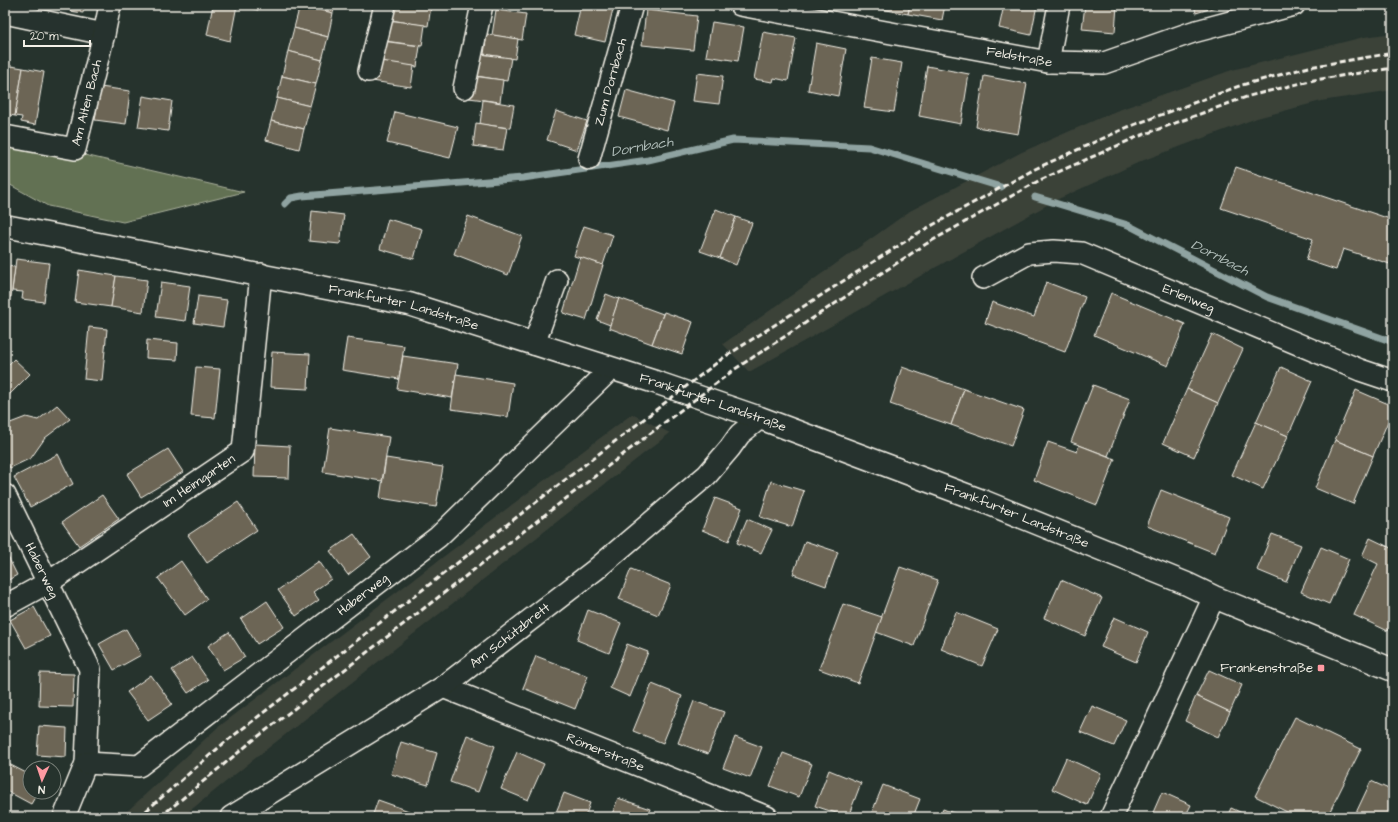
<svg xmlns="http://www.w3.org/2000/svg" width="1398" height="822" font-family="'Architects Daughter',sans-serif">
	<rect width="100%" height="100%" fill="#26332d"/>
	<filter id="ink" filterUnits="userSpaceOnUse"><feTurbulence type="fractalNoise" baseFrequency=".025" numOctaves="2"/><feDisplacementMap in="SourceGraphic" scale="8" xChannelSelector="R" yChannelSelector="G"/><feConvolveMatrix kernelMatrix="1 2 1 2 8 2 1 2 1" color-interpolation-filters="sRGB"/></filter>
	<g filter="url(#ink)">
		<g fill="#3b4239">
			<polygon points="1393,33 1393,90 1321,101 1257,118 1144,160 1056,200 749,372 723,344 910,211 1022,152 1116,111 1232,70 1364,37"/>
			<polygon points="632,414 670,433 258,756 182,817 121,817 217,728"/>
		</g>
		<polygon fill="#627152" stroke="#abb19d" points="11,138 244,192 123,222 48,206 5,182 5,166"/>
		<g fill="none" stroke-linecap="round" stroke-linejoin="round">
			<g stroke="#8fa3a1" stroke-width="7">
				<polyline points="1035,197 1128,225 1267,297 1393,342"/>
				<polyline points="285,204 291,198 302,196 523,178 648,160 733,140 869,147 1001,187"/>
			</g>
		</g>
		<g fill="#6c6554" stroke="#f4f1e8">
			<polygon points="68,5 85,5 83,13 70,11 71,6"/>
			<polygon points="213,5 237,5 230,41 207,35"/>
			<polygon points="238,5 258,5 258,10"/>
			<polygon points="300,5 335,5 333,13"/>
			<polygon points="300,5 333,13 328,37 294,28"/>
			<polygon points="394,5 431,6 428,26 391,20"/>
			<polygon points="581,5 614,5 605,42 574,35"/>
			<polygon points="860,5 910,5 908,14"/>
			<polygon points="910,5 945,5 942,20 908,14"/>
			<polygon points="1004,5 1037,5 1031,35 999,28"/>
			<polygon points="1085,5 1117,5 1115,32 1082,29"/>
			<polygon points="1194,5 1222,5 1196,13"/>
			<polygon points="496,10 526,14 522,40 492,35"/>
			<polygon points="646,10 697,16 693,50 642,45"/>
			<polygon points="388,20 425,25 422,46 385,41"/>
			<polygon points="712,22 744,27 738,61 706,56"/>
			<polygon points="294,28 328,37 322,60 288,51"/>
			<polygon points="763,32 796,38 788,81 774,78 773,82 754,79"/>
			<polygon points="487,34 518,39 515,59 484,54"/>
			<polygon points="382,41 420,46 417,67 378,61"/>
			<polygon points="816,43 846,49 838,96 808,90"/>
			<polygon points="288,51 322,60 316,84 282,76"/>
			<polygon points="480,54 511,58 507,81 477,76"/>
			<polygon points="872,58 902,63 894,112 864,108"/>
			<polygon points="375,60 414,66 411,87 372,81"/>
			<polygon points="5,65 23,68 15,116 5,114"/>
			<polygon points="927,66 969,74 961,124 919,116"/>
			<polygon points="23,68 44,72 35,125 21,122 22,117 15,116"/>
			<polygon points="697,73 723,76 719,104 693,101"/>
			<polygon points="282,76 316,84 310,106 277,98"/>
			<polygon points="473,76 503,80 500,102 469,98"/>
			<polygon points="984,76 1027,84 1018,134 976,127"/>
			<polygon points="100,87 130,91 126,124 95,120"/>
			<polygon points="626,90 674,103 667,130 619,117"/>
			<polygon points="143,96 172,101 168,131 138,127"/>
			<polygon points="277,98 310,106 304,129 271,121"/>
			<polygon points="483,100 514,105 510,128 480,124"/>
			<polygon points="556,111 587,121 577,150 547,140"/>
			<polygon points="395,112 458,127 450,158 387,143"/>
			<polygon points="271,121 304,129 299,149 266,140"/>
			<polygon points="476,123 507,128 503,150 473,146"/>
			<polygon points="1236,167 1393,220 1393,265 1343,249 1336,270 1306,260 1313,239 1221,208"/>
			<polygon points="716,209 736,217 720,258 700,251"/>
			<polygon points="312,211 344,215 340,244 309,241"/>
			<polygon points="468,216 522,236 508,275 454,254"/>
			<polygon points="736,217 752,223 736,265 720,258"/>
			<polygon points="388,219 422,229 414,259 380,249"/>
			<polygon points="584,226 613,235 603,265 574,256"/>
			<polygon points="580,257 603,265 586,320 563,313"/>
			<polygon points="16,259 49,263 44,302 22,299 23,292 12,291"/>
			<polygon points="5,266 15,267 11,297 5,296"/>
			<polygon points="79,270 116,276 111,307 75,302"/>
			<polygon points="116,276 147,280 143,312 111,307"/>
			<polygon points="161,282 190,286 185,321 156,317"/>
			<polygon points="1046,282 1085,297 1065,352 985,323 992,302 1034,317"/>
			<polygon points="1111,293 1185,324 1168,366 1094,335"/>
			<polygon points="606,294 619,299 610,325 597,320"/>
			<polygon points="198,296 227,300 223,327 194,323"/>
			<polygon points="619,298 663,314 652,344 609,328"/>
			<polygon points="664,312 693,322 682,354 652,344"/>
			<polygon points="89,327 107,329 102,381 84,379"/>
			<polygon points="1212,334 1243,349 1218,403 1187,389"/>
			<polygon points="347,338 404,346 399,379 342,370"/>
			<polygon points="147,340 178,343 177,360 146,358"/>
			<polygon points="272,352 310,354 308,389 270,387"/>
			<polygon points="403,356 458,364 452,398 397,389"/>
			<polygon points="14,359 30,374 5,399 5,368"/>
			<polygon points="196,367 220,369 215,418 191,416"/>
			<polygon points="902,367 964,389 951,425 890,404"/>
			<polygon points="1281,367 1312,381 1288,436 1256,422"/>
			<polygon points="456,374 513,383 508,417 451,409"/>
			<polygon points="1093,385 1130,399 1108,456 1071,442"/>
			<polygon points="964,389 1024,410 1011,446 951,425"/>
			<polygon points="1187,389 1218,403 1194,457 1163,443"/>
			<polygon points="1356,390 1393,406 1393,410 1373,456 1335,440"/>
			<polygon points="57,405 70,419 45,438 31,458 10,468 5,459 5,425 26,417 38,420"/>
			<polygon points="1256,422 1288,436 1263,489 1232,475"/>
			<polygon points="330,428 389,437 382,481 323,472"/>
			<polygon points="1335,440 1373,456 1353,504 1315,488"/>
			<polygon points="1048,442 1077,452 1079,445 1115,459 1097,505 1034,480"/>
			<polygon points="255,444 290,446 289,478 254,477"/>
			<polygon points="168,449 183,472 141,497 127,474"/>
			<polygon points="58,454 73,484 30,507 14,477"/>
			<polygon points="386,458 443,467 436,507 380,498"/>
			<polygon points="771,481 804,491 792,527 760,517"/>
			<polygon points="1161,490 1229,517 1215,553 1147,526"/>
			<polygon points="102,495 119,519 79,546 62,522"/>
			<polygon points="715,498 742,508 729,541 702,530"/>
			<polygon points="238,502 257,530 207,563 188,535"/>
			<polygon points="747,519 772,530 761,553 737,543"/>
			<polygon points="354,534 371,557 348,575 330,551"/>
			<polygon points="1272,534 1301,545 1286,582 1257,570"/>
			<polygon points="1370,538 1393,549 1393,620 1388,631 1354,615 1378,564 1362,556"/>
			<polygon points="805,541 838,552 826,586 793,574"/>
			<polygon points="1321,547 1349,559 1329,604 1301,592"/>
			<polygon points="5,551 17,575 5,582"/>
			<polygon points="181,561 207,599 185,615 158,578"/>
			<polygon points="319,561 331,579 313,592 319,600 296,616 278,590"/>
			<polygon points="900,567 938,580 914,646 876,632"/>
			<polygon points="631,569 671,585 658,615 619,599"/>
			<polygon points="1061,580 1102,598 1085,636 1044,618"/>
			<polygon points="267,601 284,627 257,644 241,619"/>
			<polygon points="843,604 882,617 858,683 819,669"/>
			<polygon points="34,607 50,636 26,648 10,620"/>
			<polygon points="588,610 621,623 609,653 577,640"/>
			<polygon points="956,612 998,629 982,666 941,649"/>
			<polygon points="1114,617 1148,632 1136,662 1101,647"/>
			<polygon points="126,629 141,655 114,670 99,644"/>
			<polygon points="229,632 245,657 223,670 208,646"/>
			<polygon points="627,644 648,652 630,697 610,688"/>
			<polygon points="536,656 588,676 575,709 523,688"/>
			<polygon points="192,657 208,680 188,693 172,670"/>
			<polygon points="1209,670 1242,685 1230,712 1196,696"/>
			<polygon points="40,673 74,674 73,707 39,706"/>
			<polygon points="151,675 172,704 148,720 127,692"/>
			<polygon points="652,684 682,696 663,743 633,731"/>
			<polygon points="1196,696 1230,712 1218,737 1185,721"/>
			<polygon points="694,701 724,712 708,754 678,743"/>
			<polygon points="1092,706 1126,720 1114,746 1080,732"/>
			<polygon points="1295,717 1361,749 1327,817 1297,817 1255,796"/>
			<polygon points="39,726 67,728 66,757 37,755"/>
			<polygon points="467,735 495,746 478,792 450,782"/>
			<polygon points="735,737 762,747 750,778 723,768"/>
			<polygon points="401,742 437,753 428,785 391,774"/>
			<polygon points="517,752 544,764 528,800 501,789"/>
			<polygon points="783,753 812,764 799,797 770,786"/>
			<polygon points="1066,758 1101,774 1087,805 1052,789"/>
			<polygon points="5,762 30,775 30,792 38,792 31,804 5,790"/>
			<polygon points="829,770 861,783 848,817 815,806"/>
			<polygon points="1371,781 1393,791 1393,817 1354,817"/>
			<polygon points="883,785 920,799 913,817 870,817"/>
			<polygon points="1162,792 1191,805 1185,817 1151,817"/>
			<polygon points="564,793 590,803 585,817 554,817"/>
			<polygon points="618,798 650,809 647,817 611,817"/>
			<polygon points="378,800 409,811 407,817 372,817"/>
			<polygon points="1231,808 1251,817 1227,817"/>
			<polygon points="943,809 964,817 940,817"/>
		</g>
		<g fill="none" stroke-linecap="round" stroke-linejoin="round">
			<g stroke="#f4f1e8" stroke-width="24">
				<g id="minor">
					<path id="s1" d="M740,5l308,57 56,1 89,-31 101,-27"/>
					<polyline points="5,13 104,34"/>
					<polyline points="1048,62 1059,5"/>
					<polyline points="369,71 385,5"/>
					<polyline points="464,88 482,5"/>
					<path id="s2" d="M5,136l70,13 29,-115 6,-29"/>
					<path id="s3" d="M589,159l43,-154"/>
					<path id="s4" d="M983,278l46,-25 25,-2 27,2 279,117 33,11"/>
					<polyline points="534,344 557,280"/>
					<path id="s5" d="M5,495l85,174 -4,94 -22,54"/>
					<path id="s6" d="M5,606l44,-24 194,-131 18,-177"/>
					<path id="s7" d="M443,687l324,130"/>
					<path id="s8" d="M86,763l53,3 299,-229 173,-168"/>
					<path id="s9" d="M231,817l212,-130 152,-117 112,-95 23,-27 10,-14 20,-16"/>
					<polyline points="1111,817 1214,597"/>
				</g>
			</g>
			<g stroke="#f4f1e8" stroke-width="25">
				<g id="tertiary">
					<path id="s10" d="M5,226l404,78 246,78 105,36 225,84 202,82 27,13 179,73"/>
				</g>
			</g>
			<use href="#minor" stroke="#26332d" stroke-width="21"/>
			<use href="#tertiary" stroke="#26332d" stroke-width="22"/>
			<g stroke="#f4f1e8" stroke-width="3" stroke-dasharray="6 3" stroke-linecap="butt">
				<polyline points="139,817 224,743 723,358 920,232 1035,169 1128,127 1242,85 1309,67 1393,53"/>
				<polyline points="160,817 251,742 656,429 735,369 926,244 1040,180 1137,137 1249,96 1314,80 1393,68"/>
			</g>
		</g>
	</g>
	<rect fill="#ff9aa2" stroke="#26332d" stroke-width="1.5" x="1317" y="664" width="8" height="8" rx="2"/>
	<g text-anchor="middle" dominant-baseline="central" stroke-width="3" stroke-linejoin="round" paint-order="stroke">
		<g font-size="13" fill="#f4f1e8" stroke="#26332d">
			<text stroke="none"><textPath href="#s1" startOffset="284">Feldstraße</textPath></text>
			<text stroke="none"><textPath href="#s3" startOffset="80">Zum Dornbach</textPath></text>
			<text stroke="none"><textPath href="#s2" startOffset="119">Am Alten Bach</textPath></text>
			<text stroke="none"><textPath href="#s4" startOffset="221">Erlenweg</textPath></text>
			<text stroke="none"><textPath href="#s10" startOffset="407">Frankfurter Landstraße</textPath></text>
			<text stroke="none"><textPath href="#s10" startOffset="731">Frankfurter Landstraße</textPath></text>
			<text stroke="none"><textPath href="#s6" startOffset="231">Im Heimgarten</textPath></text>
			<text stroke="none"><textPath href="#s10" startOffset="1055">Frankfurter Landstraße</textPath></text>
			<text stroke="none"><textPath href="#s5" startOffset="84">Haberweg</textPath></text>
			<text stroke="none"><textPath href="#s8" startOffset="335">Haberweg</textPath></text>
			<text stroke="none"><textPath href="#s9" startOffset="333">Am Schützbrett</textPath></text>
			<text stroke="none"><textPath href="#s7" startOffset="175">Römerstraße</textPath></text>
		</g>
		<g font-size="13" fill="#f4f1e8" stroke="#26332d" text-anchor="end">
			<text x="1313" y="668">Frankenstraße</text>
		</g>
		<g font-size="14" font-style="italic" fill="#b0bdb9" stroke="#26332d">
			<text transform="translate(642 147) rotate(-10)">Dornbach</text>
			<text transform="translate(1220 258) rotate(27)">Dornbach</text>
		</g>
	</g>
	<rect width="1398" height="822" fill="none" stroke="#26332d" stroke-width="20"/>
	<rect x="10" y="10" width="1378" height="802" fill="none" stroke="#f4f1e8" stroke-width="1.5" filter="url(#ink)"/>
	<g transform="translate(42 780) rotate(183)"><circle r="19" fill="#26332d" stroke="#787f78"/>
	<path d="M0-3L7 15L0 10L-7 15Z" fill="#ff9aa2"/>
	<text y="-6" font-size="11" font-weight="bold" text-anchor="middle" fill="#f4f1e8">N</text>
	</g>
	<path d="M24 40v6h66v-6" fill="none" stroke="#f4f1e8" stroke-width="2"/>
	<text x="30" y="40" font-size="12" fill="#f4f1e8" stroke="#26332d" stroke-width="3" paint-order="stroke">20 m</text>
</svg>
